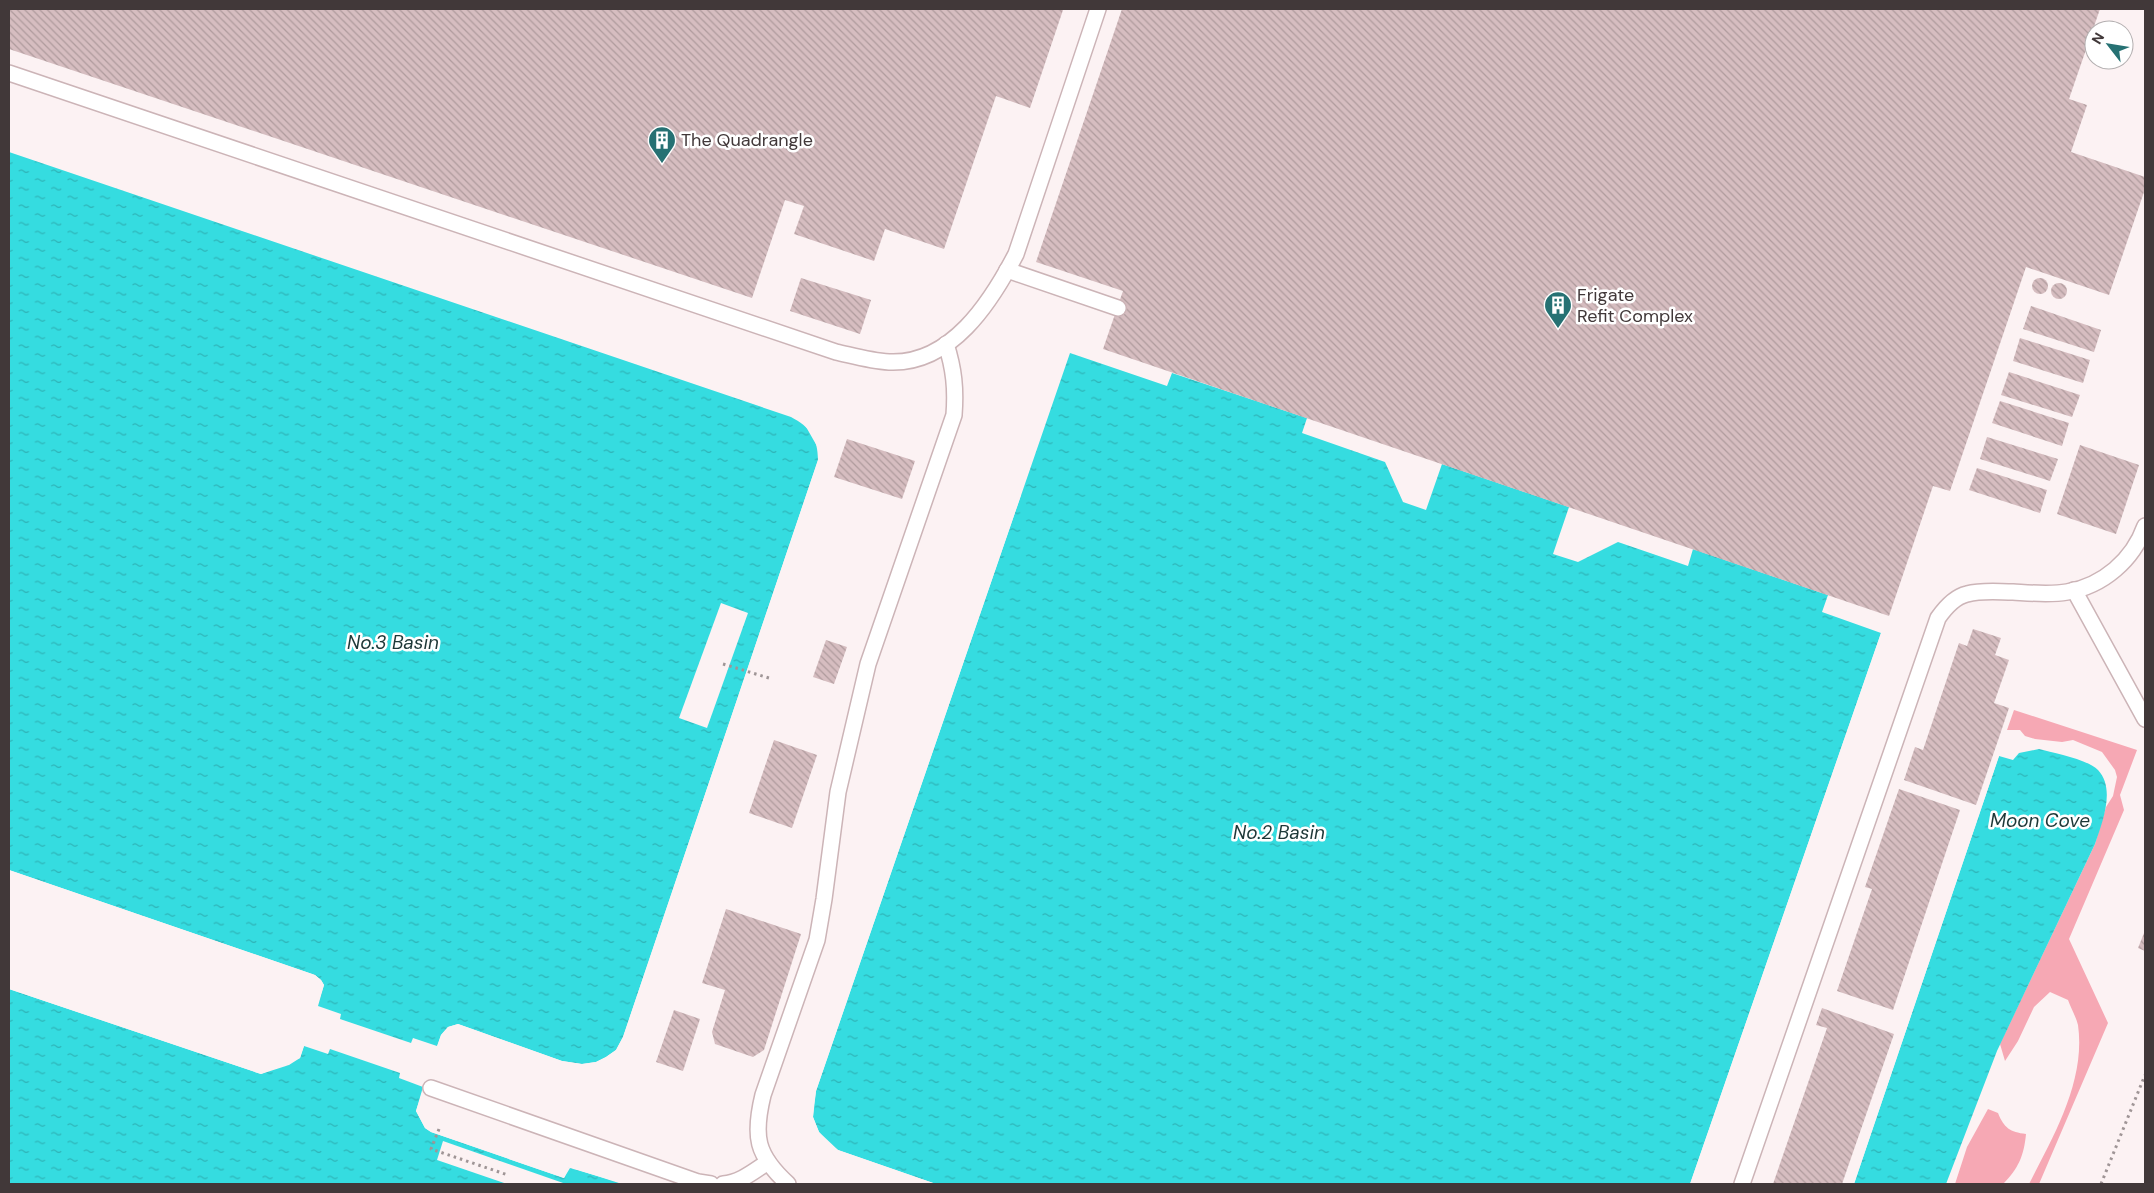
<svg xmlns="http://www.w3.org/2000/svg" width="2154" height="1193" font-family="'DM Sans',sans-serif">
	<defs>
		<pattern id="water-ripples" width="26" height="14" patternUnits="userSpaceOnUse" patternTransform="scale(1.25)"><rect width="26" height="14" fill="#35dce0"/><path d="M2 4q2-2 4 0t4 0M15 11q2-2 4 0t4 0" fill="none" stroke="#2eb3b7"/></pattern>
		<pattern id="building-back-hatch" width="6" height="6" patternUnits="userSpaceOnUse" patternTransform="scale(1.25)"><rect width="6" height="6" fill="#d6bdc0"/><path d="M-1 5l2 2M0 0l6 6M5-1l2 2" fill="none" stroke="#af9b9d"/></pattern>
	</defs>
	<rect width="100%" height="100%" fill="#fcf2f3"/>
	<g fill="#f6a8b4">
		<path d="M2014,710l123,40 -17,45 4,15 -55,129 39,84 -69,161h-10c24,-47 57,-103 49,-159 -2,-8 -7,-17 -10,-25l-18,-8 -16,15 -16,34 -13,20 -5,-17 95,-200 11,-37 7,-11 4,-19 -2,-7 -13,-18 -29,-12 -11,2 -27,-3 -10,-3 -5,-6h-13z"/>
		<path d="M1988,1109l10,4c6,15 12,19 28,21 -2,22 -8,35 -23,50h-48l12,-37z"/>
	</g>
	<g fill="url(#water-ripples)">
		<path d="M9,152l782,265c19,10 27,21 27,43l-195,577 -7,13 -10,7 -10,5 -14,2 -20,-3 -104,-37 -10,3 -7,8 -25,76 9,17 6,4 133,46 5,-11 53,17h-613v-195l252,85 39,-16 24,-73 -3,-5 -6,-5 -306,-105z"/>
		<polygon points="1070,353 1167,386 1172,373 1307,418 1302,433 1385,462 1403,502 1426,510 1442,464 1569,507 1553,554 1578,562 1618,542 1688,566 1693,549 1828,595 1822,612 1881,633 1690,1184 936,1184 838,1150 827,1142 819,1132 813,1117 816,1091"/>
		<path d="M2039,749c15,4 48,10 59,21 18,19 4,53 -3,74l-98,207 -51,133h-92l145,-428 14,4 6,-7z"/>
	</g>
	<g fill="#fcf2f3">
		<polygon points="805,425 809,426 821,447 821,461 625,1038 618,1051 597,1064 582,1067 562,1063 458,1027 449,1029 443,1036 419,1106 422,1118 432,1130 563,1175 570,1165 623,1182 625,1184 570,1168 564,1178 431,1132 425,1128 416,1111 423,1087 399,1078 400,1073 330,1049 328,1054 304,1046 300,1058 289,1065 261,1074 9,989 9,986 261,1071 288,1062 298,1056 321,986 314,978 9,873 9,870 315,975 321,980 324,985 318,1006 341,1014 340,1019 411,1043 413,1038 437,1046 441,1035 448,1027 458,1024 562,1061 582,1064 596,1062 606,1057 616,1050 623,1037 818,460 818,448"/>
		<polygon points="1018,495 1021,495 816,1091 814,1105 813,1117 819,1132 838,1150 936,1184 928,1184 836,1152 816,1134 810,1118 811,1104 813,1090"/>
		<polygon points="721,603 748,613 707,728 679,718"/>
		<polygon points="1881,633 1883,635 1692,1184 1690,1184"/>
		<polygon points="1997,754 1999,756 1854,1184 1852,1184"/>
		<polygon points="443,1141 566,1184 507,1184 437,1160"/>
	</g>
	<g fill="url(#building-back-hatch)">
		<polygon points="9,9 1060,9 1063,10 1030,108 996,96 944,249 885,229 874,261 794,234 804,206 785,200 752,298 9,49"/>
		<polygon points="1122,9 2100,9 2069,99 2087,105 2071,152 2145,177 2145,189 2109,295 2026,267 1950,491 1933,486 1889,616 1103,349 1123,291 1036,262"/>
		<polygon points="801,278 871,300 860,334 790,311"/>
		<circle cx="2040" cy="286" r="8"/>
		<circle cx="2059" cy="291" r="8"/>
		<polygon points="2031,306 2101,330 2094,352 2023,329"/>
		<polygon points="2020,338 2090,360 2083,383 2013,361"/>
		<polygon points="2009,372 2080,395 2072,417 2001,395"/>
		<polygon points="2000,401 2069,423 2062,446 1992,423"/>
		<polygon points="1987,437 2058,459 2050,481 1980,459"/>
		<polygon points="847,439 915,461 902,499 834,477"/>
		<polygon points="2080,445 2139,465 2116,534 2057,514"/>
		<polygon points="1977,468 2047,490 2040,513 1969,490"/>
		<polygon points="1973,629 2001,638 1995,655 2009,660 1994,703 2009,708 1976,805 1904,780 1915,747 1923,750 1959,643 1967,646"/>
		<polygon points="826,640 847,647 834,684 813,677"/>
		<polygon points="774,740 817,755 792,828 749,813"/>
		<polygon points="1899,789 1960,810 1893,1010 1837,991 1872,889 1865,887"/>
		<polygon points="726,909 801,934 764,1050 753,1057 715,1044 712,1032 725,990 702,983"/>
		<polygon points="2144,933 2145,934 2145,951 2138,948"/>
		<polygon points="1822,1008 1894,1034 1842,1184 1773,1184 1827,1028 1816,1025"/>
		<polygon points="674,1010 700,1019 683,1071 656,1062"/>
	</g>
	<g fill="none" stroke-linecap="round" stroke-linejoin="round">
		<g stroke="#ccb4b7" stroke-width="18">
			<g id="lane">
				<path d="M9,73l827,279c18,4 35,9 53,10 62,3 102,-60 127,-108l82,-245"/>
				<polyline points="1007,270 1118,308"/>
				<polyline points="2074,590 2145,719"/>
				<polyline points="431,1088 698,1182 711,1184"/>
				<path d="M723,1184c17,-1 31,-13 45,-22"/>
				<path d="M788,1184c-32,-29 -35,-48 -25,-89l54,-155 7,-41 14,-107 30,-128 86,-249c2,-26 0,-46 -8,-71"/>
				<path d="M1742,1184l196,-566c7,-10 16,-21 29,-24 15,-4 31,-2 46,-2 17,1 37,3 54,0 36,-6 66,-32 78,-66"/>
			</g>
		</g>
		<g stroke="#9f9596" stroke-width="3" stroke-dasharray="2.5 4" stroke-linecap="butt">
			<polyline points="723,664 769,678"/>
			<polyline points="439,1129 431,1149 508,1175"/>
			<polyline points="2101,1184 2145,1075"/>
		</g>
		<use href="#lane" stroke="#fff" stroke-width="15"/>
	</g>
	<defs>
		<g id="building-pin" transform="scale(1.4375)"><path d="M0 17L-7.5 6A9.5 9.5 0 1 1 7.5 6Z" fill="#267173" stroke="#fff"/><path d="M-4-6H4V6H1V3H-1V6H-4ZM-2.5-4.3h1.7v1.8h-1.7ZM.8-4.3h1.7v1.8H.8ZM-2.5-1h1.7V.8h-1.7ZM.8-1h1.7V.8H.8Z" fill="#fff"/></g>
	</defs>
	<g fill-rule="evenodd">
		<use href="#building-pin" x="662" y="140"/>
		<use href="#building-pin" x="1558" y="305"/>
	</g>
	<g text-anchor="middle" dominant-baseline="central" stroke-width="5" stroke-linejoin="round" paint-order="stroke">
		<g font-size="18" fill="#413839" stroke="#fff" text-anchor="start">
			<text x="681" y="140">The Quadrangle</text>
			<text x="1577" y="295">Frigate<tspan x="1577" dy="21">Refit Complex</tspan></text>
		</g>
		<g font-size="19" font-style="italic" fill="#1e3838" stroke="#fff">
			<text x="393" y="642">No.3 Basin</text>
			<text x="2040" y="820">Moon Cove</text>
			<text x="1279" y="832">No.2 Basin</text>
		</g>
	</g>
	<rect width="2154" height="1193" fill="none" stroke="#413839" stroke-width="20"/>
	<g transform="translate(2109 45) rotate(301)"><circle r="24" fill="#ffffff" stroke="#b3afb0"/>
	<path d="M0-4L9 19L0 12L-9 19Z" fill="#267173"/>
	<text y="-8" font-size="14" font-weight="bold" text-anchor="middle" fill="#413839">N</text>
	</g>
</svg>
